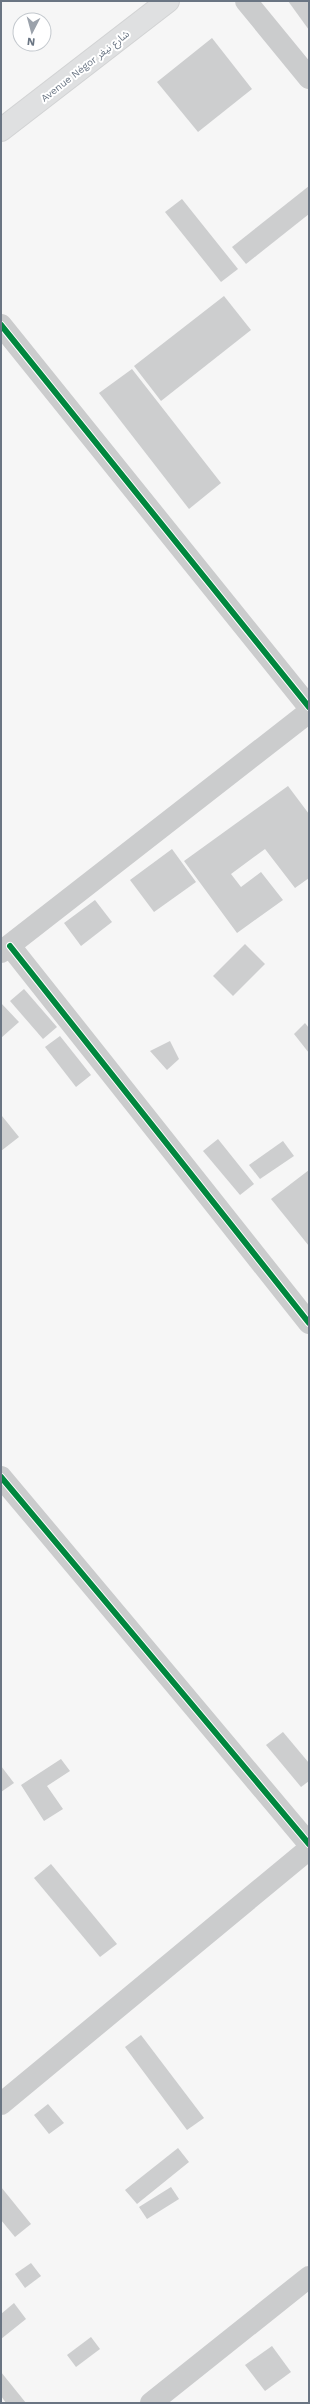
<svg xmlns="http://www.w3.org/2000/svg" width="310" height="2404" font-family="'Work Sans','Noto Sans Arabic',sans-serif">
	<rect width="100%" height="100%" fill="#f6f6f6"/>
	<g fill="#cdcecf">
		<polygon points="288,1 309,1 309,30"/>
		<polygon points="212,38 252,89 198,132 157,82"/>
		<polygon points="309,186 309,214 246,264 232,247"/>
		<polygon points="182,199 238,269 221,282 165,212"/>
		<polygon points="224,296 251,330 161,401 134,366"/>
		<polygon points="132,369 221,483 189,509 99,393"/>
		<polygon points="288,786 309,814 309,878 295,888 265,849 231,874 241,887 261,872 283,900 237,933 184,861"/>
		<polygon points="172,849 196,882 154,912 130,880"/>
		<polygon points="95,900 112,922 81,946 64,923"/>
		<polygon points="245,944 265,964 233,996 213,976"/>
		<polygon points="24,989 57,1027 43,1039 10,1001"/>
		<polygon points="1,1003 19,1022 1,1038"/>
		<polygon points="305,1023 309,1028 309,1053 294,1034"/>
		<polygon points="60,1036 91,1075 76,1087 45,1047"/>
		<polygon points="170,1041 179,1059 167,1070 150,1051"/>
		<polygon points="2,1116 19,1137 1,1151 1,1117"/>
		<polygon points="218,1139 254,1184 240,1195 203,1151"/>
		<polygon points="283,1141 294,1156 260,1179 249,1165"/>
		<polygon points="309,1170 309,1246 271,1199"/>
		<polygon points="283,1732 309,1763 309,1781 301,1787 266,1745"/>
		<polygon points="61,1759 70,1771 47,1786 63,1809 44,1821 21,1785"/>
		<polygon points="1,1766 14,1783 1,1792"/>
		<polygon points="51,1864 117,1944 100,1957 34,1878"/>
		<polygon points="141,2035 204,2118 187,2130 125,2047"/>
		<polygon points="48,2104 64,2123 49,2134 34,2115"/>
		<polygon points="178,2148 189,2162 137,2204 125,2190"/>
		<polygon points="1,2187 31,2224 15,2237 1,2220"/>
		<polygon points="171,2187 179,2199 147,2219 139,2207"/>
		<polygon points="31,2263 41,2276 25,2288 15,2274"/>
		<polygon points="14,2303 26,2319 1,2339 1,2314"/>
		<polygon points="91,2337 100,2349 76,2367 67,2355"/>
		<polygon points="272,2346 291,2372 265,2391 245,2365"/>
		<polygon points="1,2372 26,2403 6,2403 1,2396"/>
	</g>
	<g fill="none" stroke-linecap="round" stroke-linejoin="round">
		<g stroke="#d2d3d4" stroke-width="24">
			<polyline id="secondary" points="1,130 168,1"/>
		</g>
		<g stroke="#cbcccd" stroke-width="22">
			<polyline points="246,1 309,78"/>
			<polyline points="1,325 309,707"/>
			<polyline points="10,946 309,1323"/>
			<polyline points="1,952 309,712"/>
			<polyline points="1,1477 309,1844"/>
			<polyline points="1,2104 309,1849"/>
			<polyline points="151,2403 309,2277"/>
		</g>
		<use href="#secondary" stroke="#dfe0e1" stroke-width="22"/>
		<g stroke="#fff" stroke-width="8">
			<g id="cycleway">
				<polyline points="1,325 309,707"/>
				<polyline points="10,946 309,1323"/>
				<polyline points="1,1477 309,1844"/>
			</g>
		</g>
		<use href="#cycleway" stroke="#00873e" stroke-width="6"/>
	</g>
	<g text-anchor="middle" dominant-baseline="central" stroke-width="4" stroke-linejoin="round" paint-order="stroke">
		<g font-size="10" fill="#6a7583" stroke="#fff">
			<text transform="translate(85 66) rotate(-38)">Avenue Négor شارع نيغر</text>
		</g>
	</g>
	<rect width="310" height="2404" fill="none" stroke="#6a7583" stroke-width="4"/>
	<g transform="translate(32 32) rotate(186)"><circle r="19" fill="#ffffff" stroke="#c3c8cd"/>
	<path d="M0-3L7 15L0 10L-7 15Z" fill="#9ba2ab"/>
	<text y="-6" font-size="11" font-weight="bold" text-anchor="middle" fill="#6a7583">N</text>
	</g>
</svg>
